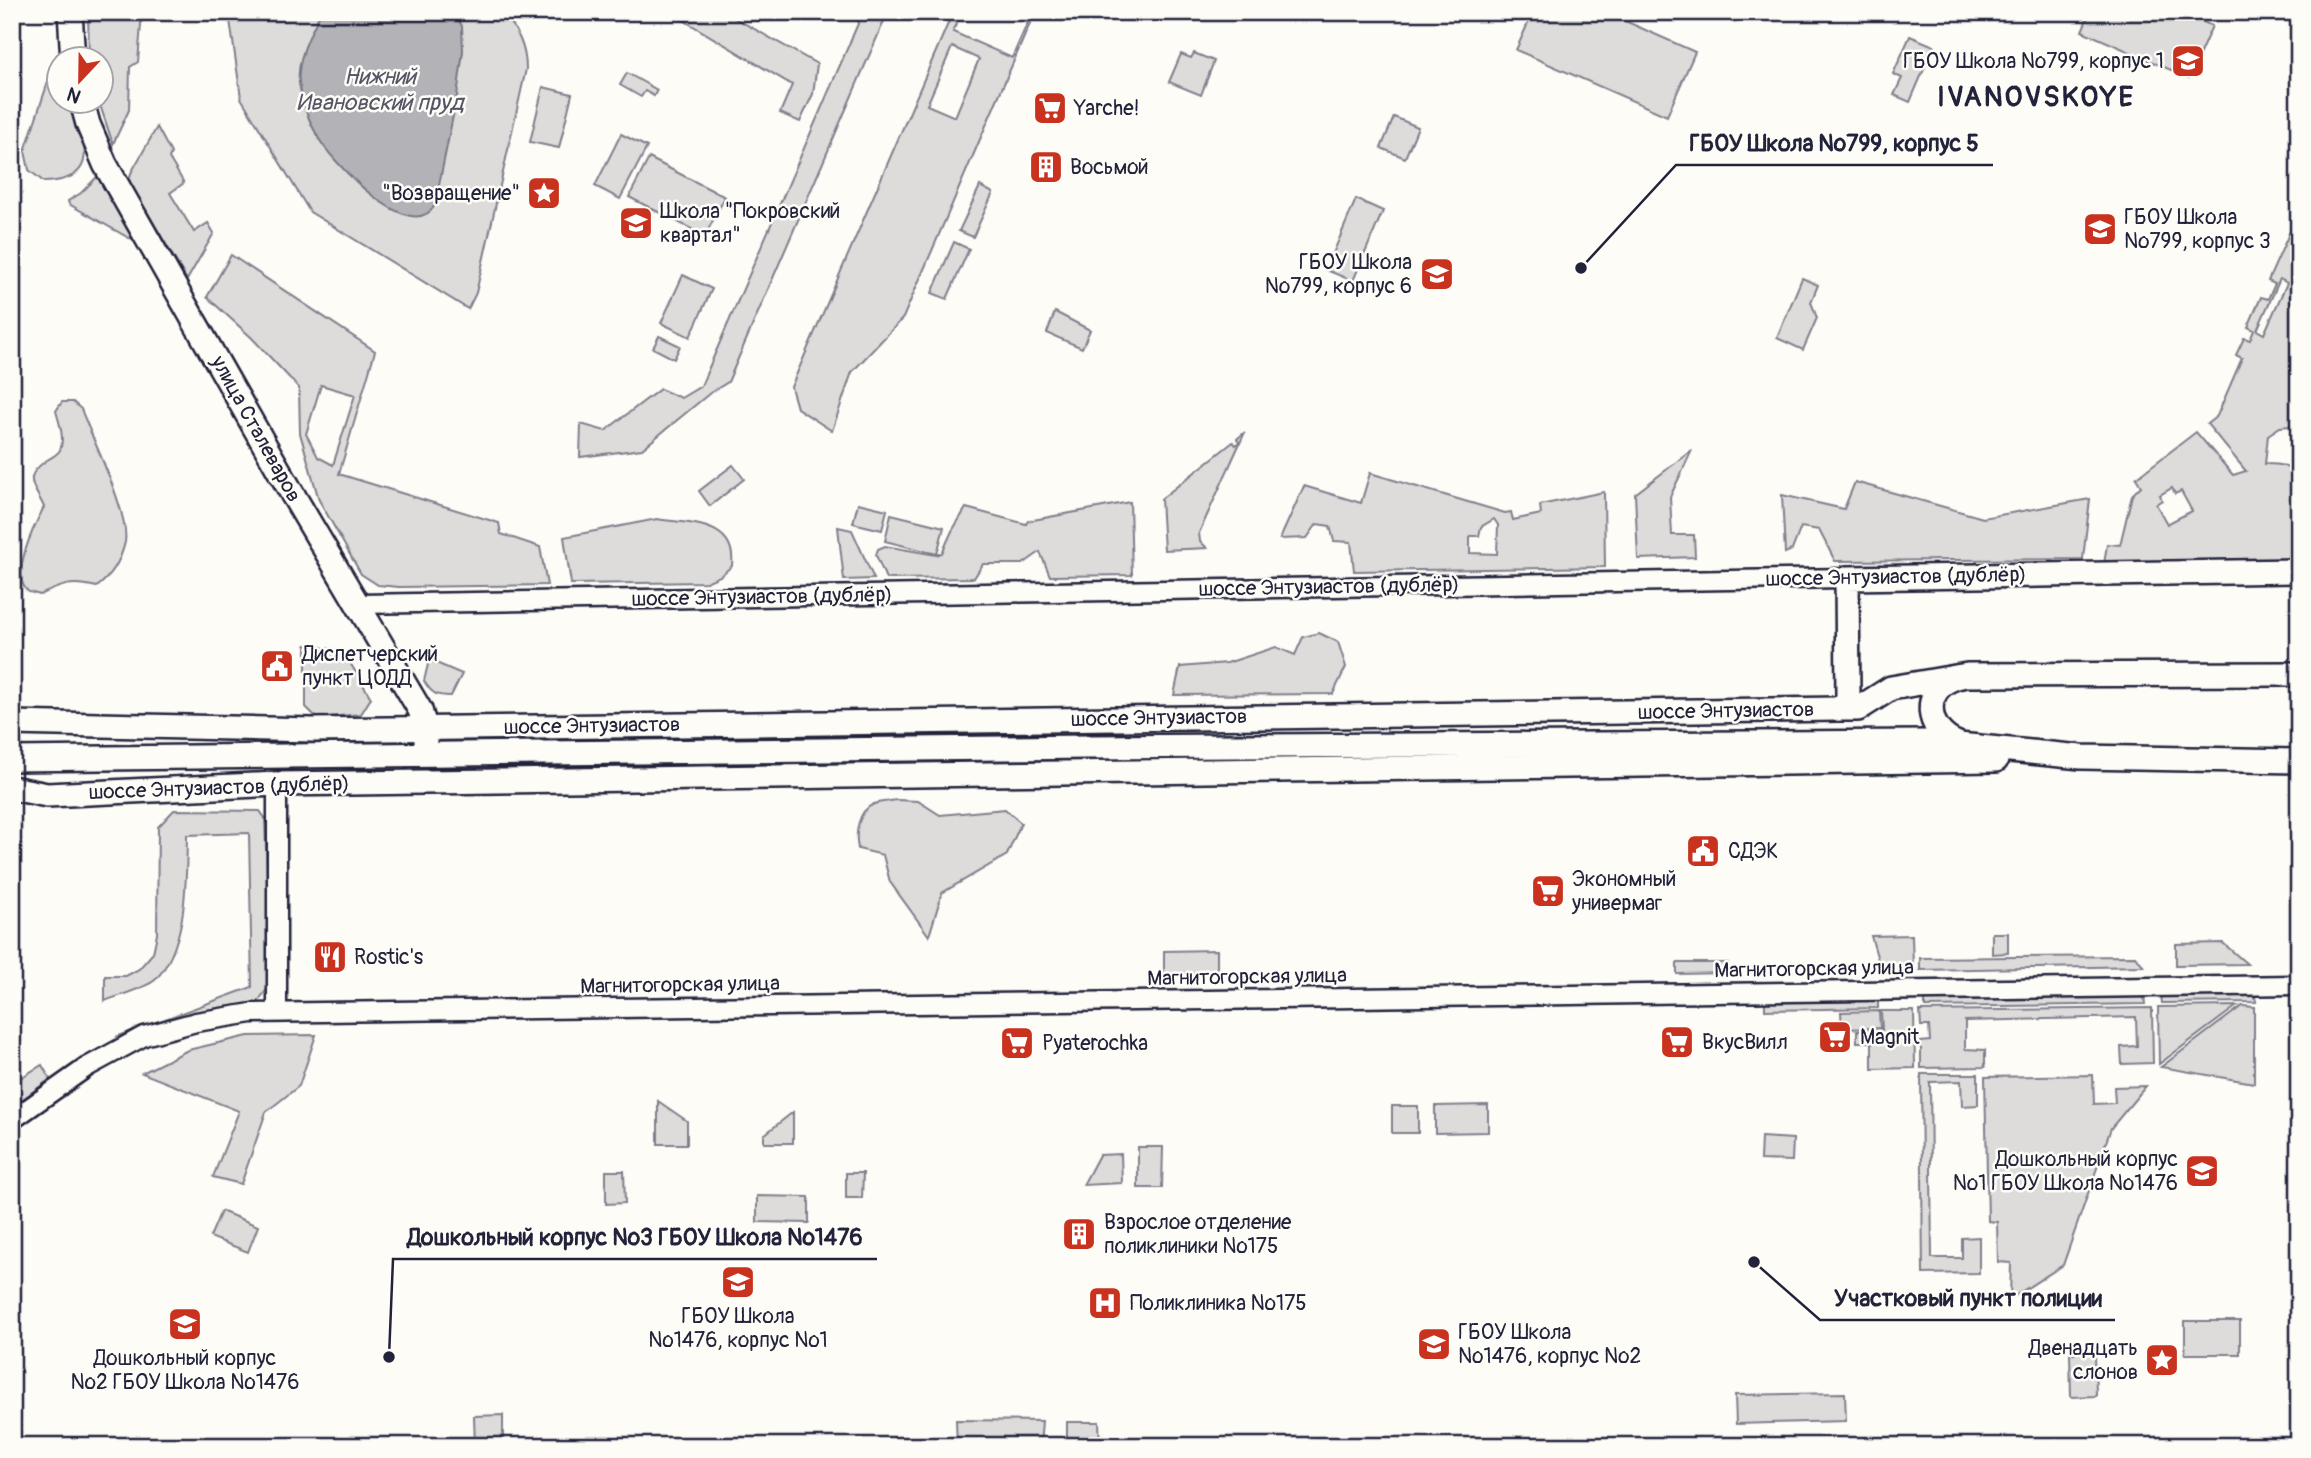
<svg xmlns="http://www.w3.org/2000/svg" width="2311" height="1458" font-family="Pangolin,sans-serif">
	<rect width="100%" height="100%" fill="#fdfcf7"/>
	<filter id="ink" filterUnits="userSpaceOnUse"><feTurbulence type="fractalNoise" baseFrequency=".0143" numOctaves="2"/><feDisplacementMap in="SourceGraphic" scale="14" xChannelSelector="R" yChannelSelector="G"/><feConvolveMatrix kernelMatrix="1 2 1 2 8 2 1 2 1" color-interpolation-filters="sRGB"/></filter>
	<g filter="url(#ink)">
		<g fill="#dddcdb" stroke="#807f8b" stroke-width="2" fill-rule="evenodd">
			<polygon points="88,12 142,12 138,62 130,67 129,110 113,144 99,102 102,102 102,60 89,59"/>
			<path d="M504,12c13,19 22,34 22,57l-50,224 -8,16 -158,-97 -69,-114 -12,-85z"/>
			<polygon points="670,12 724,12 817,64 813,94 800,122 780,113 792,85"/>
			<polygon points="863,12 888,12 728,382 710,393 642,449 580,457 581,424 605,431 660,389 681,398 701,386"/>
			<path d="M953,12h8l-8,20 59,26 16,-36 -23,-10h6l20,9 -128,297 -51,54 -20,59 -35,-23 -6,-21zM952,47l27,12 -24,58 -28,-12z"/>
			<polygon points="1533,12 1605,12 1695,52 1667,116 1516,50"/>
			<polygon points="2090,12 2182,12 2212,26 2189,78 2082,31"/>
			<polygon points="1910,36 1934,46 1910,102 1894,95 1902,78 1893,74"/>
			<polygon points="1194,53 1214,61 1201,95 1169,82 1181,54 1191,58"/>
			<path d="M57,55l5,4 -2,1v42h12c10,37 33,78 -28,80l-15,-12 -4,-19z"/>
			<polygon points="627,73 657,90 654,96 645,91 641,97 620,85"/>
			<polygon points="543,87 572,94 559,148 530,142"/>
			<polygon points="1394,117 1418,127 1405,158 1381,148"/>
			<polygon points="157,127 171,153 169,158 184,183 170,193 194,232 208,223 214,233 187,280 129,181 131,173"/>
			<polygon points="621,134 647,147 620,199 595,186"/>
			<polygon points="649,158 725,197 705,236 629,197"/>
			<polygon points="99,175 135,239 129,238 69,204 68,201 81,193"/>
			<polygon points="980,186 993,193 973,237 959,231"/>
			<polygon points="1356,199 1383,211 1353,281 1326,270"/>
			<path d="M2299,211v214l-19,2 -12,8 -3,29c16,0 23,1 34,14v83l-195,3 3,-20 13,1 12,-50 9,-9 -5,-8 60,-46 37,43 13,-4 -39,-47 10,-8 25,-58 -6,-3 8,-17 6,2 4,-10 -6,-3 13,-30 7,2 7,-15 -7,-3zM2280,279l7,4 -23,51 -7,-4zM2172,488l3,6 6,-3 11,20 -25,13 -11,-20 6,-4 -2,-5z"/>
			<polygon points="954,242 969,249 947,299 932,293"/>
			<path d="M231,255l144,96 -36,123 160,49 2,11 39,13 7,38 -148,2 -21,-2 -17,-11 -42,-74 -19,-67 -1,-45 -47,-50 -45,-41zM321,385l34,10 -22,70 -15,-8 -12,-23z"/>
			<polygon points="683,275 712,289 690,337 661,323"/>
			<polygon points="1802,278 1818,285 1811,302 1817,318 1803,350 1777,338"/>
			<polygon points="1055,312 1090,330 1082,348 1047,333"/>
			<polygon points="659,336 680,346 674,359 653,348"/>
			<path d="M62,402h11l8,7c11,29 49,106 44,133 -4,18 -14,34 -28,45 -26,-6 -33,-3 -57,8 0,0 -10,-3 -11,-3 -21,-14 6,-68 15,-85 -11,-23 -22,-30 3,-47 5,-3 10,-5 13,-10 5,-12 -1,-28 -4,-39z"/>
			<polygon points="1245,432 1199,533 1200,541 1207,548 1164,550 1161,499 1233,442 1236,445 1239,442 1237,439"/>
			<polygon points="1692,450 1670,497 1672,535 1694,535 1695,557 1638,559 1635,494"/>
			<polygon points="733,465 744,479 710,506 699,491"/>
			<path d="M1370,473l135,40 6,-1 2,8 28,-6 -1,-9 64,-13 1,75 -251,4 -3,-29 -17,-1 -4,-15 -13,-2 -10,14 -27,1 24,-53 57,17zM1494,519l4,6 -1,29 -27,-1v-17h9l2,-9z"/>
			<polygon points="1855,482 1983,518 2090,499 2083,559 1835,561 1819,530 1801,527 1792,550 1785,553 1782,495 1844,509"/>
			<polygon points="1130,502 1132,575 1050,576 1040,552 1023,564 983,564 974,578 886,579 876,555 878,549 885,546 936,555 942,553 952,531 966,508 1026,524 1028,521"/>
			<polygon points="858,503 887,510 882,530 853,523"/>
			<polygon points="891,514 944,527 937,554 885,541"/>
			<path d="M657,519c31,5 80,2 75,47l-12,10 -14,6 -135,2 -7,-47z"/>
			<polygon points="838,527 852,530 874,579 844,580"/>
			<polygon points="1319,633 1338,642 1346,667 1333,694 1174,695 1180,667 1227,663 1276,647 1295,655 1303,637"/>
			<polygon points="306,645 343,651 371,698 361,714 317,718 306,707"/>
			<path d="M429,660l33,14 -11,22c-15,0 -19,-2 -27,-15z"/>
			<path d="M897,800l21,1 22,14 65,-6 16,14 -14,32 -65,38 -13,43 -39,-54 -7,-27 -25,-6c-3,-15 -1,-38 16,-45 7,-2 16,-3 23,-4z"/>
			<path d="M174,810l86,1 5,7 5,157 -3,14 -10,14 -141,34 136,-50 -3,-154 -62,2c-1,44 1,111 -32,145 -9,8 -38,16 -50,21v-25h21l13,-7 14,-16 4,-19 1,-107z"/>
			<polygon points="1992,933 2008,933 2008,953 1992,954"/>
			<polygon points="1912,935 1913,969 1881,970 1871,936"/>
			<polygon points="2223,943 2247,964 2176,965 2176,944"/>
			<polygon points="1217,950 1217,973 1164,974 1164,951"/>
			<polygon points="2135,956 2144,966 1920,970 1920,958"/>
			<polygon points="1677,963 1728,963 1728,973 1677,974"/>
			<polygon points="2255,995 2256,1002 2162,1003 2161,996"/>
			<polygon points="2144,996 2145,1004 1925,1007 1925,999"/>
			<polygon points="1878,999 1878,1008 1765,1010 1765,1001"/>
			<polygon points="2237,1006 2159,1064 2158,1007"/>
			<polygon points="2242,1006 2254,1007 2254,1083 2161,1067"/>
			<polygon points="2152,1008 2153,1063 2122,1064 2121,1047 2137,1046 2136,1017 1965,1021 1965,1049 1985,1050 1985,1067 1921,1068 1921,1042 1930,1041 1929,1026 1921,1026 1920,1011"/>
			<polygon points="1879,1011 1880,1028 1842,1029 1841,1012"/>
			<polygon points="1881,1011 1914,1011 1915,1068 1872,1069 1872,1042 1857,1042 1857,1031 1882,1030"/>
			<polygon points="316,1035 299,1086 266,1112 241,1184 213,1177 239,1111 142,1073 188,1050 248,1036"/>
			<polygon points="42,1065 50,1079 12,1107 12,1083"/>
			<polygon points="1921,1074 1978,1074 1978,1105 1962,1106 1961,1081 1930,1082 1932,1258 1962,1258 1962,1238 1979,1237 1979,1273 1923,1274"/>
			<polygon points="2093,1075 2094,1104 2115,1103 2114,1087 2146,1086 2111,1128 2063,1265 2010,1299 2011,1263 1998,1262 1997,1222 1988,1221 1985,1077"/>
			<polygon points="658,1101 687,1121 687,1144 658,1144"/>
			<polygon points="1488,1105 1488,1132 1435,1133 1435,1106"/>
			<rect x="1392" y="1106" width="26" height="27"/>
			<polygon points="793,1112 793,1143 764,1143 764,1135"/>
			<polygon points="1761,1137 1793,1139 1792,1161 1760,1160"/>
			<polygon points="1138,1147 1163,1147 1162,1188 1138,1188"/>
			<polygon points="1121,1154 1122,1183 1083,1185 1099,1155"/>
			<polygon points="606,1171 624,1171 625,1203 606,1204"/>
			<polygon points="846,1173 863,1173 862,1198 846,1198"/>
			<polygon points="757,1196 809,1197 809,1223 757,1222"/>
			<polygon points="221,1211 258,1226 248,1252 210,1237"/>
			<rect x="2185" y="1321" width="55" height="33"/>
			<polygon points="2095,1352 2096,1396 2071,1397 2070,1353"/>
			<polygon points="1845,1393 1846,1421 1736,1424 1735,1395"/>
			<polygon points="503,1415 503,1446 475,1446 474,1416"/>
			<polygon points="956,1420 1042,1421 1040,1446 957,1446"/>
			<polygon points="1067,1422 1099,1422 1100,1446 1067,1446"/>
		</g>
		<path fill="#b2b2b7" stroke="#787885" stroke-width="2" d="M321,12h133l8,14 1,25 -6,45 -22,109c-24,42 -103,-44 -116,-66 -10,-17 -17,-36 -20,-56 -3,-23 12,-51 22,-71z"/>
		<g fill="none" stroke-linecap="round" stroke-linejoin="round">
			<g stroke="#22223b" stroke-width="23">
				<g id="minor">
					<polyline points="359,604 1847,578"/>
					<polyline points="277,784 277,1012"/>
					<polyline points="12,1120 87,1067 144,1036 196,1022 252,1013 2299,985"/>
				</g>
			</g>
			<g stroke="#22223b" stroke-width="28">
				<g id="major">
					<polyline points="70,12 73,60"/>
					<polyline points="82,102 88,124 105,164 293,495 420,710 425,727 426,741"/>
					<path d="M1957,677c-37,11 -32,55 1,67"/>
					<polyline points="1838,709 1845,704 1848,697 1847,578 2299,571"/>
					<polyline points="12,723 313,730 1838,709 1858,709 1891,688 1967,675 2299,674"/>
					<polyline points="12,759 1087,747 1928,742 2081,757 2299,761"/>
					<polyline points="12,788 47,795 277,784 1996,760"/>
				</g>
			</g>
			<use href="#minor" stroke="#fdfcf7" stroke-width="18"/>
			<use href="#major" stroke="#fdfcf7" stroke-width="23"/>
		</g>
	</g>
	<defs>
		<g id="school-square" transform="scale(1.75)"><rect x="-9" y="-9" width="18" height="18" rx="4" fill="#c8321e" stroke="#fdfcf7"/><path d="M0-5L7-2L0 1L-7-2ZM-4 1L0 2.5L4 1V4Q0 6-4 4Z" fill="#fff"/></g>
		<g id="supermarket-square" transform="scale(1.75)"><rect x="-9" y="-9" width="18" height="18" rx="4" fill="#c8321e" stroke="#fdfcf7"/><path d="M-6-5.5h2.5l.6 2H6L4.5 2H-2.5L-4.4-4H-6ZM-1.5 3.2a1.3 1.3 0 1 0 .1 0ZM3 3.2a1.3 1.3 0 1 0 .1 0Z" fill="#fff"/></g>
		<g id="building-square" transform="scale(1.75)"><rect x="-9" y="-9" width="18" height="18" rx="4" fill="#c8321e" stroke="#fdfcf7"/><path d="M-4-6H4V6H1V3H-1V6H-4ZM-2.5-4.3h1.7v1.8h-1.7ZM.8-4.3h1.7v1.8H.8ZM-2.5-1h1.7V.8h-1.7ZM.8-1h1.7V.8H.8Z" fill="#fff"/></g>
		<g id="sight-square" transform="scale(1.75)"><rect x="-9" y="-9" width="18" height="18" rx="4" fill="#c8321e" stroke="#fdfcf7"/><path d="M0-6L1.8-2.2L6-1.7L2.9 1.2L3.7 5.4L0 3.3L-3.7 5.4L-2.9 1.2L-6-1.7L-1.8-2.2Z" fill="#fff"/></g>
		<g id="civic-square" transform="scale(1.75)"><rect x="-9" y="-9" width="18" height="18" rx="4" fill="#c8321e" stroke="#fdfcf7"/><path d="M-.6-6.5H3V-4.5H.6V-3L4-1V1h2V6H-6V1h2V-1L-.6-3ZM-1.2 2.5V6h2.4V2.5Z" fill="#fff"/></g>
		<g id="restaurant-square" transform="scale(1.75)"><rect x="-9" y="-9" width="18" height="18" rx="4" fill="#c8321e" stroke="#fdfcf7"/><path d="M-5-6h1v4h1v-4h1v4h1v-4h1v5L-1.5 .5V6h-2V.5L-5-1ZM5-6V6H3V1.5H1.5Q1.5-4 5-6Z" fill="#fff"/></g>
		<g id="hospital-square" transform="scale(1.75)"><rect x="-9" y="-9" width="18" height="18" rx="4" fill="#c8321e" stroke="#fdfcf7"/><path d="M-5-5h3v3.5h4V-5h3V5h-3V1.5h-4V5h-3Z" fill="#fff"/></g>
	</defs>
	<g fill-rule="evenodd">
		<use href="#school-square" x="2188" y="61"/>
		<use href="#supermarket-square" x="1050" y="108"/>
		<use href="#building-square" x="1046" y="167"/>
		<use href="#sight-square" x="544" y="193"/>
		<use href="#school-square" x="636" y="223"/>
		<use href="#school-square" x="2100" y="229"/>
		<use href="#school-square" x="1437" y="274"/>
		<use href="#civic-square" x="277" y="666"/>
		<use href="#civic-square" x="1703" y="851"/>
		<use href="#supermarket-square" x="1548" y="891"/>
		<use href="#restaurant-square" x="330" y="957"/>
		<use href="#supermarket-square" x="1835" y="1037"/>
		<use href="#supermarket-square" x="1677" y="1042"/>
		<use href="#supermarket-square" x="1017" y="1043"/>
		<use href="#school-square" x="2202" y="1171"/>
		<use href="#building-square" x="1079" y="1234"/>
		<use href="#school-square" x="738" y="1282"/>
		<use href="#hospital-square" x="1105" y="1303"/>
		<use href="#school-square" x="185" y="1324"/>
		<use href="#school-square" x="1434" y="1344"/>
		<use href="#sight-square" x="2162" y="1360"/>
	</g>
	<g text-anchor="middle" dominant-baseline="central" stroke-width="5" stroke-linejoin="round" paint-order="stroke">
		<g font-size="21" fill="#22223b" stroke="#fdfcf7" text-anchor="start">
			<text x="2164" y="61" text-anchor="end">ГБОУ Школа №799, корпус 1</text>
			<text x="1074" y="108">Yarche!</text>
			<text x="1070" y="167">Восьмой</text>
			<text x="520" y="193" text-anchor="end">"Возвращение"</text>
			<text x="660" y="211">Школа "Покровский<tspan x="660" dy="24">квартал"</tspan></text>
			<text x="2124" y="217">ГБОУ Школа<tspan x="2124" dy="24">№799, корпус 3</tspan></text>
			<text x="1412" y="262" text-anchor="end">ГБОУ Школа<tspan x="1412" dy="24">№799, корпус 6</tspan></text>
			<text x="302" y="654">Диспетчерский<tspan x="302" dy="24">пункт ЦОДД</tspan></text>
			<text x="1728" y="851">СДЭК</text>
			<text x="1572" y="879">Экономный<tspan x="1572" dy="24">универмаг</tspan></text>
			<text x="354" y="957">Rostiс's</text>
			<text x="1860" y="1037">Magnit</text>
			<text x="1702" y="1042">ВкусВилл</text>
			<text x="1042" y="1043">Pyaterochka</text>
			<text x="2178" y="1159" text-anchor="end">Дошкольный корпус<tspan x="2178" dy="24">№1 ГБОУ Школа №1476</tspan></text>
			<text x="1104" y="1222">Взрослое отделение<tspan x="1104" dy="24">поликлиники №175</tspan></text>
			<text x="1130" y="1303">Поликлиника №175</text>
			<text x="738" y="1316" text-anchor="middle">ГБОУ Школа<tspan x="738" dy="24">№1476, корпус №1</tspan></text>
			<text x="1458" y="1332">ГБОУ Школа<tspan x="1458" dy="24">№1476, корпус №2</tspan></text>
			<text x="2138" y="1348" text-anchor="end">Двенадцать<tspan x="2138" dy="24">слонов</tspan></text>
			<text x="185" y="1358" text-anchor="middle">Дошкольный корпус<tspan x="185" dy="24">№2 ГБОУ Школа №1476</tspan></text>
		</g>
		<g font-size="21" fill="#22223b" stroke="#fdfcf7">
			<text transform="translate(256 429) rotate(61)">улица Сталеваров</text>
			<text transform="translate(1896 577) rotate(-1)">шоссе Энтузиастов (дублёр)</text>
			<text transform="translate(1329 587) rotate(-1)">шоссе Энтузиастов (дублёр)</text>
			<text transform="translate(762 597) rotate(-1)">шоссе Энтузиастов (дублёр)</text>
			<text transform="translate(1726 711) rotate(-1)">шоссе Энтузиастов</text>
			<text transform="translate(1159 718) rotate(-1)">шоссе Энтузиастов</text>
			<text transform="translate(592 726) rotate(-1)">шоссе Энтузиастов</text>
			<text transform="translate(219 788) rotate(-2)">шоссе Энтузиастов (дублёр)</text>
			<text transform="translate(1814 969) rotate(-1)">Магнитогорская улица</text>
			<text transform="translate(1247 977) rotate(-1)">Магнитогорская улица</text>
			<text transform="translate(680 985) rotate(-1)">Магнитогорская улица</text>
		</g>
		<g font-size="23" font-style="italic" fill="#545466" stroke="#fdfcf7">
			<text x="380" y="76">Нижний<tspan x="380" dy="26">Ивановский пруд</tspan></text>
		</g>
		<g font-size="28" font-weight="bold" letter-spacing="2" fill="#22223b" stroke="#fdfcf7">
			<text x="2036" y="97">IVANOVSKOYE</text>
		</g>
	</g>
	<path fill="none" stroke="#22223b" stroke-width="2.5" d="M1581 268L1676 165H1993M389 1357L393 1259H877M1754 1262L1820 1320H2115"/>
	<g fill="#22223b" stroke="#fdfcf7" stroke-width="2.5">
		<circle cx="1581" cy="268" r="7"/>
		<circle cx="389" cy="1357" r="7"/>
		<circle cx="1754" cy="1262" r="7"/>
	</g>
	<g font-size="23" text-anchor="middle" font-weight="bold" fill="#22223b" stroke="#fdfcf7" stroke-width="5" stroke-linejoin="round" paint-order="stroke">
		<text x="1834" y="151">ГБОУ Школа №799, корпус 5</text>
		<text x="635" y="1245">Дошкольный корпус №3 ГБОУ Школа №1476</text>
		<text x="1968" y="1306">Участковый пункт полиции</text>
	</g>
	<rect width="2311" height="1458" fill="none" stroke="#fdfcf7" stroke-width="42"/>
	<rect x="21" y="21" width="2269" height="1416" fill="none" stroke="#22223b" stroke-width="2.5" filter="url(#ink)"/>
	<g transform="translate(80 80) rotate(202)"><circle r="33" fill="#fdfcf7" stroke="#a5a5ac" stroke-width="2"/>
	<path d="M0-5L12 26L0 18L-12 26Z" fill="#c8321e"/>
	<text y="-10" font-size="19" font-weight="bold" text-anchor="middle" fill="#22223b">N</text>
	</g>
</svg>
